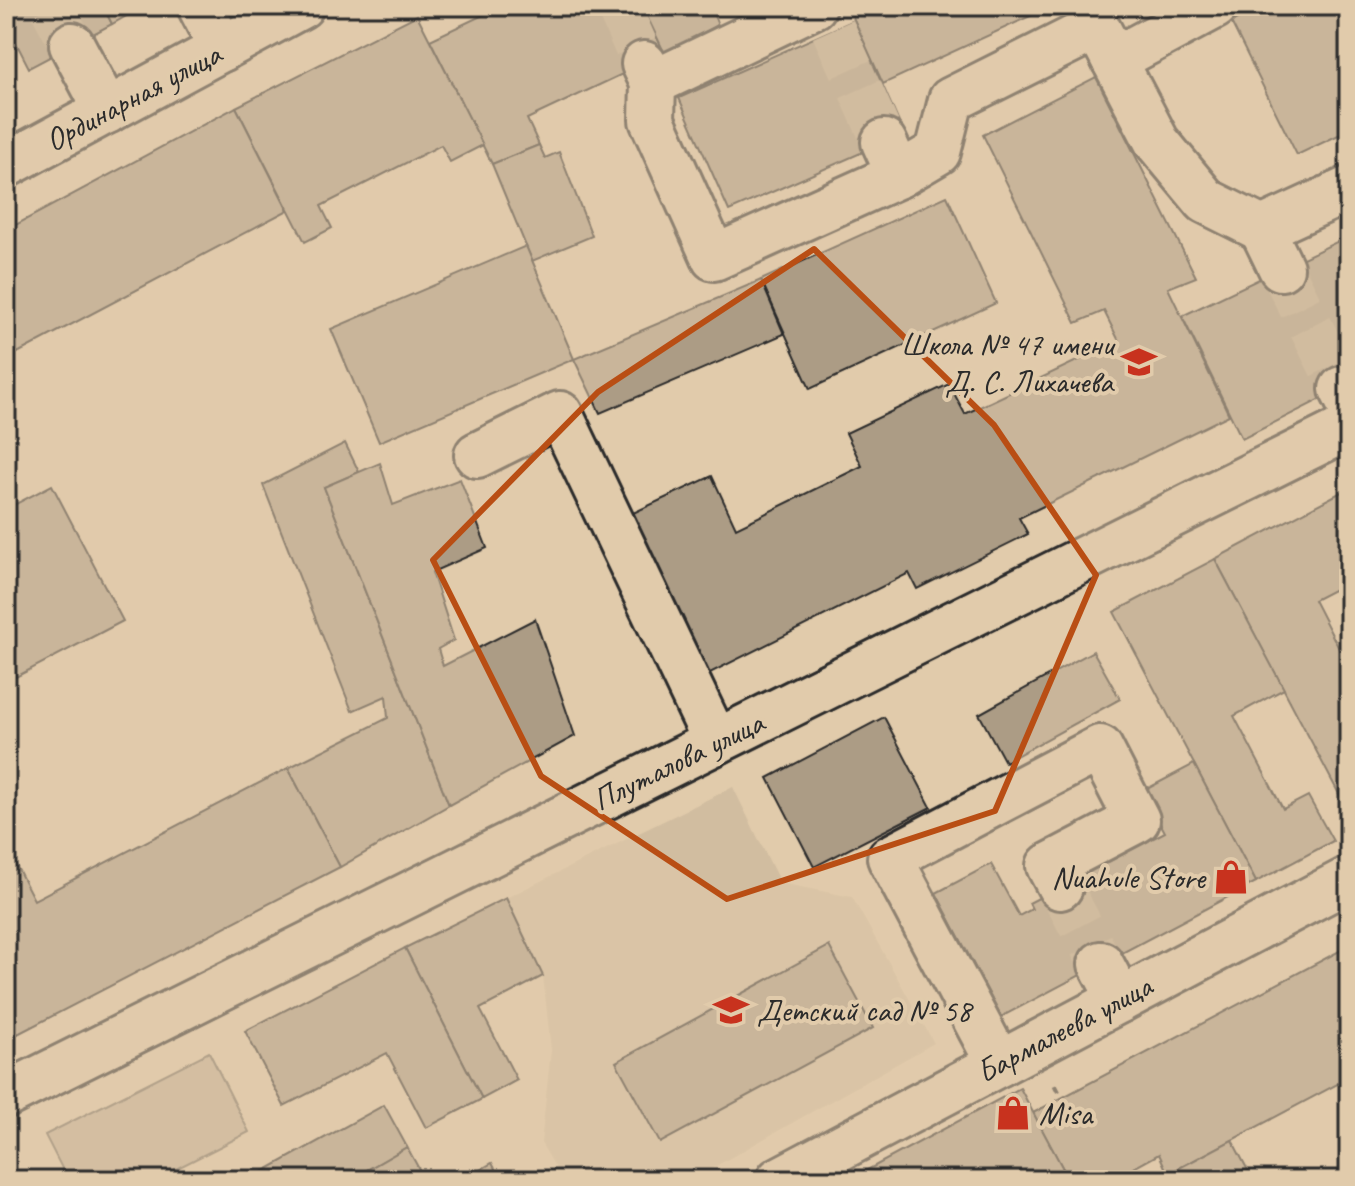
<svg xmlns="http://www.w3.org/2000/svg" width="1355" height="1186" font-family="Caveat,sans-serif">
	<rect width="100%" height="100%" fill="#e1cbab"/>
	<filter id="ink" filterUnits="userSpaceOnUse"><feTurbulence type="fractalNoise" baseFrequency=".0125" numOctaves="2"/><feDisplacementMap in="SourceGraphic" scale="16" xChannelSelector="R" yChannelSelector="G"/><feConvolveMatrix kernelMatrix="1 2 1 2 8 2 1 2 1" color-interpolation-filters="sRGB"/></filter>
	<g filter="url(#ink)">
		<polygon fill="#d1bda0" points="733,787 780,883 852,897 934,1043 691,1180 563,1180 541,1143 551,1050 543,976 506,898"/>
		<polygon fill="#c3b096" stroke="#776e60" stroke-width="2" points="209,1052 249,1132 154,1180 68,1180 45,1135"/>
		<g fill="#ac9c85" stroke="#2b2b2b" stroke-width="2">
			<polygon points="6,6 103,6 112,24 29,68 6,23"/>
			<polygon points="103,6 144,6 112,24"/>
			<polygon points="502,6 642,6 665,54 527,119 539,145 492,164 430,40"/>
			<polygon points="642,6 710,6 718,25 665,54"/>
			<polygon points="848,6 1052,6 883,84"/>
			<polygon points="1263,6 1349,6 1349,130 1297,155 1231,22"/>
			<polygon points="417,15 483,145 450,162 441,145 321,206 332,228 305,242 236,107"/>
			<polygon points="854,20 904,134 729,211 679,98"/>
			<polygon points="1096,77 1196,277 1168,288 1229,415 1019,518 1028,534 917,589 909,573 708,674 633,513 712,476 736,528 862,466 846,433 949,384 965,414 1119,341 1104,311 1076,323 983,135"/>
			<polygon points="236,107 288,210 6,359 6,230"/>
			<polygon points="539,145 545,158 559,152 592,236 532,261 492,164"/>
			<polygon points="947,196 996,303 810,389 761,280"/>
			<polygon points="1349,236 1349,385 1242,439 1182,316"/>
			<polygon points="526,246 574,359 379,442 331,329"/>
			<polygon points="761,280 784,334 600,413 574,359"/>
			<polygon points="345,443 359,472 324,487 449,805 340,867 288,768 388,718 386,696 352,711 263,485"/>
			<polygon points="380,463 393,505 460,479 487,548 432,572 454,640 438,649 443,666 535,619 575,736 449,805 324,487"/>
			<polygon points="52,485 123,621 16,677 6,657 6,509"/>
			<polygon points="1349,488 1349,582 1314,600 1349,668 1349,813 1215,559"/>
			<polygon points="1215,559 1284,689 1234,716 1283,809 1308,796 1333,841 1256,882 1114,612"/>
			<polygon points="1093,651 1120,699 1005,762 979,714"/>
			<polygon points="884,717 931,807 814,867 768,778"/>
			<polygon points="1194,764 1256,882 1001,1017 936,893 991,864 1019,916 1032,909 1029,903 1165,832 1143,791"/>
			<polygon points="288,768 340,867 6,1040 6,846 34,900"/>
			<polygon points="506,898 543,976 480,1009 517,1080 482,1099 405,948"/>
			<polygon points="829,946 873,1028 660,1143 616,1062"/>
			<polygon points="1349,946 1349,1078 1168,1174 1159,1154 1112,1180 1069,1180 1033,1113"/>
			<polygon points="405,948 482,1099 426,1128 387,1053 284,1106 245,1031"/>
			<polygon points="1020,1088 1069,1180 858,1180 856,1176"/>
			<polygon points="384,1105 407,1147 360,1174 349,1180 248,1180"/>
			<polygon points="1232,1140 1253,1180 1172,1180 1168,1174"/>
			<polygon points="407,1147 425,1180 363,1180 360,1174"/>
			<polygon points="492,1163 501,1180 463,1180"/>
		</g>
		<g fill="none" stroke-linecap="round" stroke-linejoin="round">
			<g stroke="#bdab91" stroke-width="44" stroke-dasharray="44 22" stroke-linecap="butt">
				<polyline points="51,6 72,45"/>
				<polyline points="618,6 644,64"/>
				<polyline points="833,29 884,142"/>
				<polyline points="1281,268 1342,389"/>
				<polyline points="1060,887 1101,964"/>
			</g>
			<g stroke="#2b2b2b" stroke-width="50">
				<g id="minor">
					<polyline points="200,6 222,49"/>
					<polyline points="72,45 107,111"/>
					<polyline points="1114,60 1215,6"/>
					<polyline points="644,64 653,83 814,6"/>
					<polyline points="653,83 652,120 714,258 899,175 884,142"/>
					<polyline points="6,165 301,6"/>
					<polyline points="899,175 938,152 951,100 1097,27 1157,142 1206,201 1262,229"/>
					<polyline points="1281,268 1262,229 1349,189"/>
					<polyline points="1342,389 1349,403"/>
					<polyline points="477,455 560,414 716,742"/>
					<polyline points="1101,964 1120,1000"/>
					<polyline points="999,1064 890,858 1100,748 1137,820 1049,866 1060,887"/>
					<polyline points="6,1095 1349,427"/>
					<polyline points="779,1180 1349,879"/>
				</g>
			</g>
			<polyline stroke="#2b2b2b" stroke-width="5" stroke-dasharray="8 6" stroke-linecap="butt" points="1055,1085 1062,1099"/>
			<use href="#minor" stroke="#e1cbab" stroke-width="44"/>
		</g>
	</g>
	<path d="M0 0H1355V1186H0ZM814,249l180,176 102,150 -101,236 -268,88 -186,-123 -108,-216 165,-168z" fill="#e1cbab" fill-opacity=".55" fill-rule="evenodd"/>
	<path fill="none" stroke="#b94e14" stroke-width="6" stroke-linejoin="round" d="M814,249l180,176 102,150 -101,236 -268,88 -186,-123 -108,-216 165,-168z"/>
	<defs>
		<g id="school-bare" transform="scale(2.76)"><path d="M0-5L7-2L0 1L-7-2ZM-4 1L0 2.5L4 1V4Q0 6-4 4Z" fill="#c8321e" stroke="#e1cbab" stroke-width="2.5" paint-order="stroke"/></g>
		<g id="shop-bare" transform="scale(2.76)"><path d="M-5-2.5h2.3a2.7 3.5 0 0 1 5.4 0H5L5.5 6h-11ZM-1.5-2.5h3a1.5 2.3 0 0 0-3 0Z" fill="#c8321e" stroke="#e1cbab" stroke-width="2.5" paint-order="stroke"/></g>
	</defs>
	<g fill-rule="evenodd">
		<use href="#school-bare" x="1139" y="362"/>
		<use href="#shop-bare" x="1231" y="877"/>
		<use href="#school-bare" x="731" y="1010"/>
		<use href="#shop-bare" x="1013" y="1113"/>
	</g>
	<g text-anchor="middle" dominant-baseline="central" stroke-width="8" stroke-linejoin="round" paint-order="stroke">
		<g font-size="32" fill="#2b2b2b" stroke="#e1cbab">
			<text transform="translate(133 97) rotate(-28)">Ординарная улица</text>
			<text transform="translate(678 761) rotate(-26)">Плуталова улица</text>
			<text transform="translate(1064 1029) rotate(-28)">Бармалеева улица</text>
		</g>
		<g font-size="32" fill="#2b2b2b" stroke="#e1cbab" text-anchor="end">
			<text x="1113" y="344">Школа № 47 имени<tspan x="1113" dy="37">Д. С. Лихачева</tspan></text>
			<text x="1205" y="877">Nuahule Store</text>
			<text x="757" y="1010" text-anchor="start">Детский сад № 58</text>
			<text x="1039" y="1113" text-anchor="start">Misa</text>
		</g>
	</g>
	<rect width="1355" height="1186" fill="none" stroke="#e1cbab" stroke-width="32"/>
	<rect x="16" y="16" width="1323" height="1154" fill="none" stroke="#2b2b2b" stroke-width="3" filter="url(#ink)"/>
</svg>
